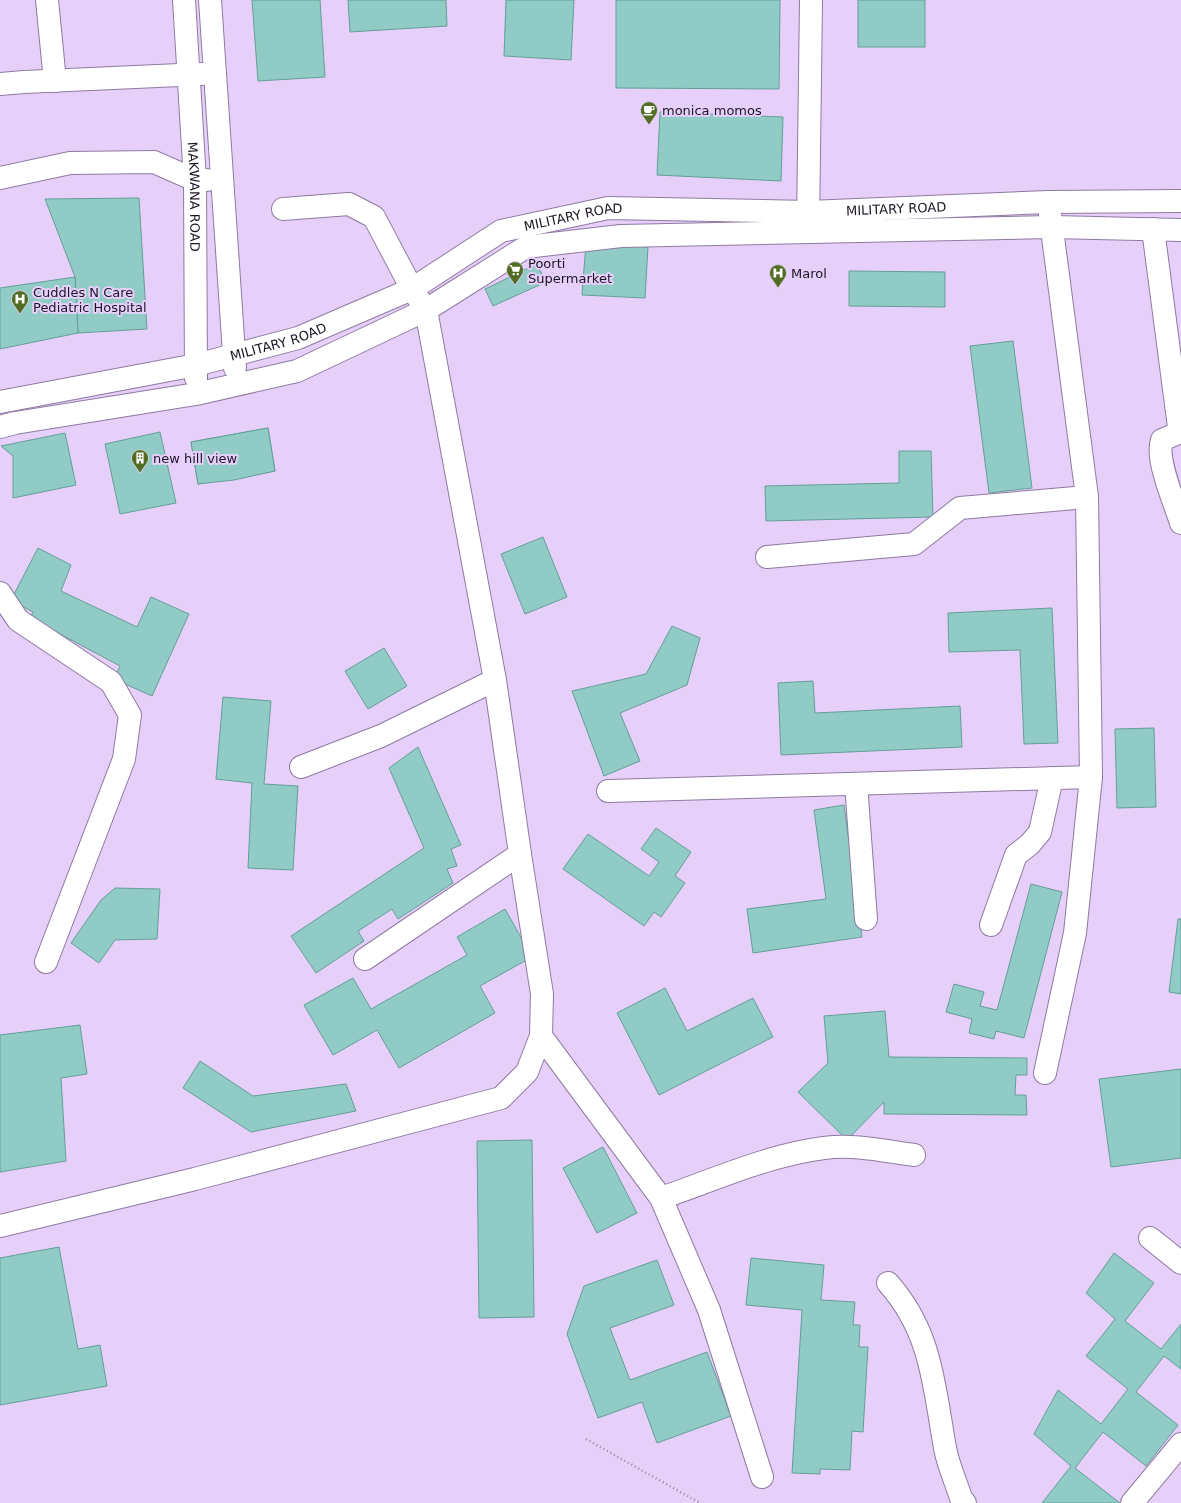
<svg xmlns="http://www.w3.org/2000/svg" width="1181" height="1503" font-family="'DejaVu Sans',sans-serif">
	<rect width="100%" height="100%" fill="#e6d0fa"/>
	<g fill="#90ccc5" stroke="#649e99">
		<polygon points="252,0 320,0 325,77 258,81"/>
		<polygon points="348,0 446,0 447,26 350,32"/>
		<polygon points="506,0 574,0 571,60 504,56"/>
		<polygon points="616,0 780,0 779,89 616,88"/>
		<rect x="858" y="0" width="67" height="47"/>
		<polygon points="660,112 783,117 781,181 657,175"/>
		<polygon points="139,198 147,329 78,333 75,277 45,199"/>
		<polygon points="586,243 648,247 645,298 582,295"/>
		<polygon points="537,264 546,282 493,306 485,289"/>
		<polygon points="849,271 945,272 945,307 849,306"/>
		<polygon points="75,277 78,333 0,349 0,288"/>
		<polygon points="1013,341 1032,488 989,493 970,346"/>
		<polygon points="268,428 275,471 198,484 191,442"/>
		<polygon points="268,428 275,471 234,480 198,484 191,442"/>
		<polygon points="160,432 176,503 120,514 105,444"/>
		<polygon points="65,433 76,485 13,498 13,456 1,446"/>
		<polygon points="899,451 931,451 933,517 766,521 765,486 899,483"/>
		<polygon points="543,537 567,597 525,614 501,554"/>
		<polygon points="38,548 71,565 61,591 137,627 151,597 189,614 152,696 114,679 120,666 30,618 33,612 11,600"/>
		<polygon points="1052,608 1058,743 1024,744 1020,650 949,652 948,613"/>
		<polygon points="672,626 700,638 687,685 620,713 640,761 604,776 572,691 646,674"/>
		<polygon points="384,648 407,686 368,709 345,671"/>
		<polygon points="813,681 815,713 960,706 962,747 781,755 778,683"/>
		<polygon points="223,697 271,701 264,784 298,786 293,870 248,868 252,783 216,779"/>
		<polygon points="1154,728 1156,807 1117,808 1115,729"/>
		<polygon points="418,747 461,845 451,849 457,866 447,869 453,883 398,919 392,909 358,931 364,941 316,973 291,936 424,848 389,768"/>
		<polygon points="844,805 862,937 753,953 747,909 826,899 814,810"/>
		<polygon points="656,828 691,852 675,876 685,883 661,917 654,912 644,926 563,869 588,834 649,876 659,862 641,849"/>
		<polygon points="1031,884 1062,892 1024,1038 996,1031 994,1039 969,1033 972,1019 946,1012 954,984 984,992 980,1006 997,1010"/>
		<polygon points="115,888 160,889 157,939 115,940 99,963 71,943 101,900"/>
		<polygon points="505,909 532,957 480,986 495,1013 399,1068 377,1030 333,1055 304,1005 353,978 371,1009 467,955 457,937"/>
		<polygon points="1178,919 1181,919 1181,994 1169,992"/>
		<polygon points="665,988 687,1031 753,998 773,1037 659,1095 617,1013"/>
		<polygon points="885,1011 889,1057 1027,1058 1027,1075 1016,1075 1015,1095 1026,1095 1027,1115 884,1114 884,1102 847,1140 798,1092 828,1063 824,1016"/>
		<polygon points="80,1025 87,1074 61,1078 66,1161 0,1172 0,1035"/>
		<polygon points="200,1061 253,1096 346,1084 356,1111 251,1132 183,1088"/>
		<polygon points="1181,1069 1181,1158 1111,1167 1099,1079"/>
		<polygon points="532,1140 534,1317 479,1318 477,1141"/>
		<polygon points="603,1147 637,1213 597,1233 563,1168"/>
		<polygon points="59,1247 78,1349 100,1345 107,1386 0,1405 0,1258"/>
		<polygon points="1114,1253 1154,1283 1125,1321 1161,1349 1181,1324 1181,1369 1164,1356 1136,1392 1178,1425 1146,1466 1103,1432 1075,1468 1120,1503 1042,1503 1071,1466 1034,1434 1058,1390 1101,1424 1128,1389 1086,1356 1115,1319 1086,1293"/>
		<polygon points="751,1258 824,1265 821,1300 855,1302 853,1325 860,1325 859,1347 868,1347 863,1432 852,1431 850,1470 820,1469 820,1474 792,1473 802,1310 746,1305"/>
		<polygon points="657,1260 674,1305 610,1328 630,1380 707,1352 731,1416 657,1443 642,1402 598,1418 567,1334 584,1286"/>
	</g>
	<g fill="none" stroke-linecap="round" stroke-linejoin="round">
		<g stroke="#8e7aa1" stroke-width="24">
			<g id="minor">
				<polyline points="47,0 55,81"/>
				<path id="s1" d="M184,0l11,180 1,198"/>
				<polyline points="210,0 235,368"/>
				<polyline points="0,84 24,82 202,74"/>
				<polyline points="0,178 70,163 154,162 195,180 207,180"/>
				<polyline points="808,227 811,0"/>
				<path d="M1153,229l26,198 -3,7 -14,6c-7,19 13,63 19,83"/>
				<path id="s2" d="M0,402l196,-37 102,-27 114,-49 89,-58 107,-23 201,4 239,-10 133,-1"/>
				<polyline points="0,427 15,423 196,394 297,371 426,310 526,247 621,236 1053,227 1181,230"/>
				<polyline points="767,557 914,544 960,508 1087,497"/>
				<polyline points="0,593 18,620 111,682 130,715 124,759 46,962"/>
				<polyline points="301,767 381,736 495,680"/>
				<polyline points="856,784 866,919"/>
				<polyline points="608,791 1091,777"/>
				<polyline points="991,925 1016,855 1030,844 1040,832 1052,778"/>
				<polyline points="365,959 520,854"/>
				<polyline points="541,1036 661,1198 709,1310 762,1477"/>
				<polyline points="1045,1073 1075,933 1091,777 1087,497 1050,214"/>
				<path d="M661,1198c53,-18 107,-43 163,-50 30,-4 60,3 90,7"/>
				<polyline points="0,1226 195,1179 501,1098 527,1072 541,1036 542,994 520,854 495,680 426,310 412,289 374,217 349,204 283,209"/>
				<polyline points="1150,1238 1181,1263"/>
				<path d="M888,1283c44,49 46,104 57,165 3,17 11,34 16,50l4,5"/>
				<polyline points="1132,1503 1181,1444"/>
			</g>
		</g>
		<polyline stroke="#9786a6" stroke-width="2.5" stroke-dasharray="1 3" stroke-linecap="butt" points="586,1439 700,1503"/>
		<use href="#minor" stroke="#fff" stroke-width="22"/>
	</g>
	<defs>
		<g id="cafe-pin" transform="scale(0.9)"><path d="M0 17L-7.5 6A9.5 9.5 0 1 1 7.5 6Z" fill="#506d22" stroke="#e6d0fa"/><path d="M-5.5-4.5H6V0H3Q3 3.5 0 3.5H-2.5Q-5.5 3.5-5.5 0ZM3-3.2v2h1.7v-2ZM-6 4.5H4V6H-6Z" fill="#fff"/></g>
		<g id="supermarket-pin" transform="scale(0.9)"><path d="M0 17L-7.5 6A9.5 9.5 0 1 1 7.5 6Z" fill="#506d22" stroke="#e6d0fa"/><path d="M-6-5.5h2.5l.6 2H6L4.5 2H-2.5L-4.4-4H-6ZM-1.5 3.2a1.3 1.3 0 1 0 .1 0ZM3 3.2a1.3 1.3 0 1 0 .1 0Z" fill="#fff"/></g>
		<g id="hospital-pin" transform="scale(0.9)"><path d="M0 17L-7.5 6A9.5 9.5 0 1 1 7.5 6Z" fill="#506d22" stroke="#e6d0fa"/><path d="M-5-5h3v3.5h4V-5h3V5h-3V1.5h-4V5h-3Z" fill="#fff"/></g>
		<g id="building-pin" transform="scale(0.9)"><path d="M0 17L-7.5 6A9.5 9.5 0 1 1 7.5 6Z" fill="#506d22" stroke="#e6d0fa"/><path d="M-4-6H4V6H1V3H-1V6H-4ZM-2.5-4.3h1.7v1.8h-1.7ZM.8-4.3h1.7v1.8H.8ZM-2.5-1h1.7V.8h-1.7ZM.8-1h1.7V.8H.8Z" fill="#fff"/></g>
	</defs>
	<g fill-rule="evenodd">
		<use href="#cafe-pin" x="649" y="110"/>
		<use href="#supermarket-pin" x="515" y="270"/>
		<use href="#hospital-pin" x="778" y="273"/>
		<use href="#hospital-pin" x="20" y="299"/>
		<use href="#building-pin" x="140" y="458"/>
	</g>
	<g text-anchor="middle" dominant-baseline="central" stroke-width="4" stroke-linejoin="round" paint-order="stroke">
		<g font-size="13" fill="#1c1423" stroke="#e6d0fa" text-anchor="start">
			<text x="662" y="110">monica momos</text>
			<text x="528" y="263">Poorti<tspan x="528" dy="15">Supermarket</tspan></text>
			<text x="791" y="273">Marol</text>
			<text x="33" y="292">Cuddles N Care<tspan x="33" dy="15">Pediatric Hospital</tspan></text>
			<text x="153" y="458">new hill view</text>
		</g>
		<g font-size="13" fill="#1c1423" stroke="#e6d0fa">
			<text stroke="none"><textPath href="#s1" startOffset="197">MAKWANA ROAD</textPath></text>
			<text stroke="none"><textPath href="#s2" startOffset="933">MILITARY ROAD</textPath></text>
			<text stroke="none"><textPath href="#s2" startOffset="609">MILITARY ROAD</textPath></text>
			<text stroke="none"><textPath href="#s2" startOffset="285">MILITARY ROAD</textPath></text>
		</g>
	</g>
</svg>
